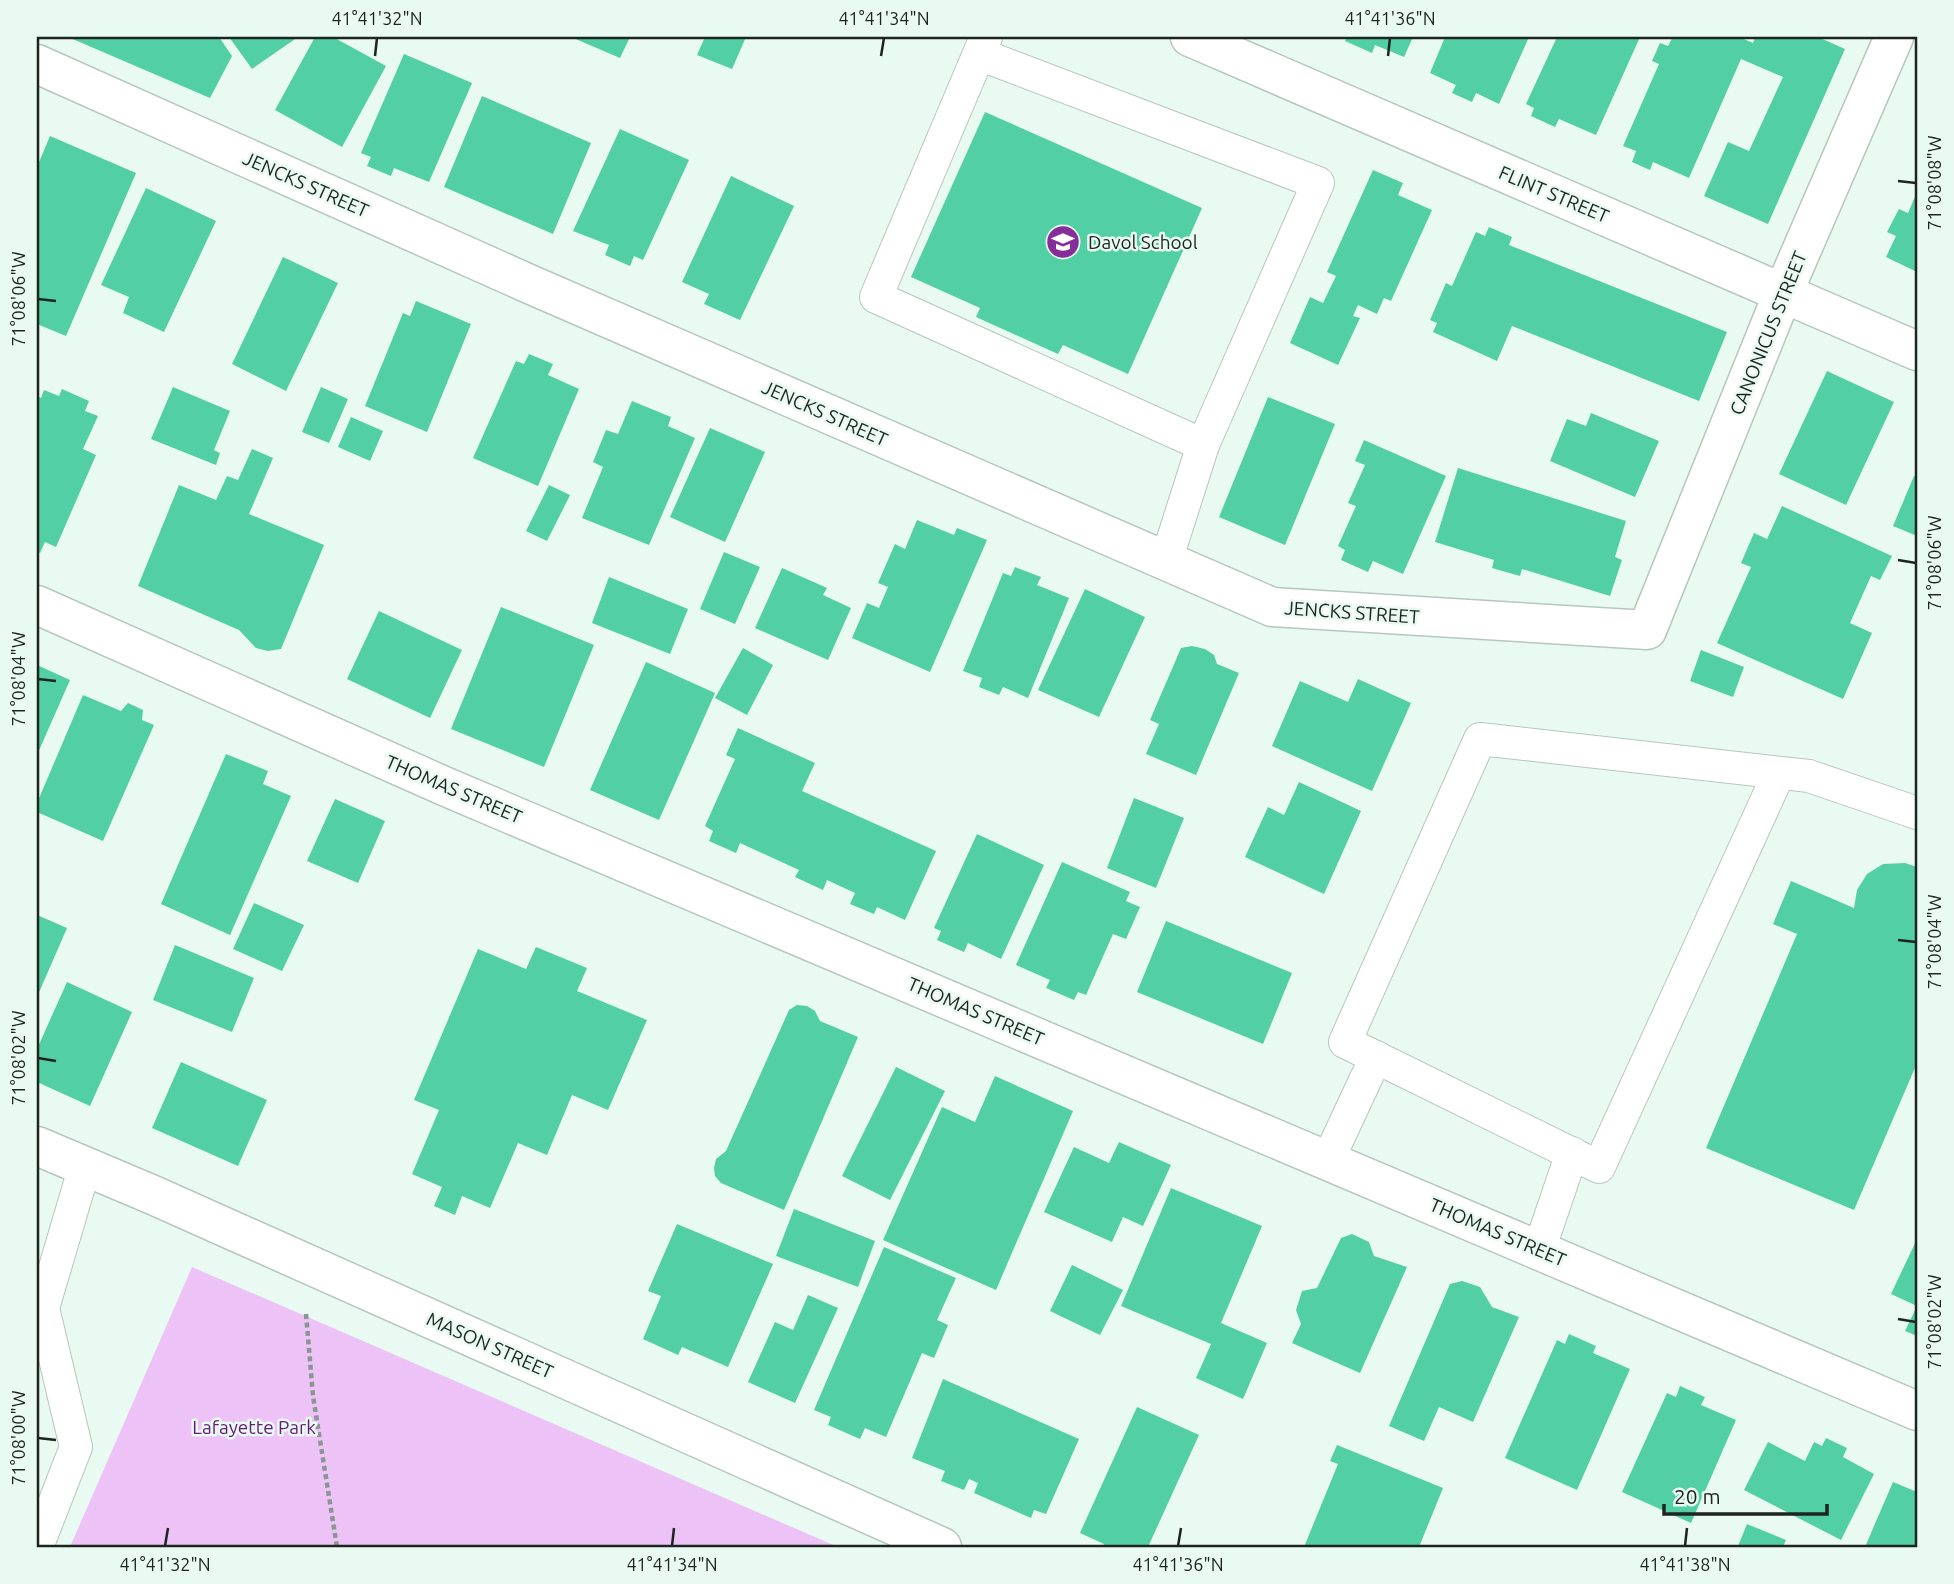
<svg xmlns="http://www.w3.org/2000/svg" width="1954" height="1584" font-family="Ubuntu,sans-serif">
	<rect width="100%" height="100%" fill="#e9faf2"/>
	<polygon fill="#edc2f7" points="192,1267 838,1547 70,1547"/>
	<g fill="#52cfa4">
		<polygon points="68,37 219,37 232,56 210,98"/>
		<polygon points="229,37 298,37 252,69"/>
		<polygon points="315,37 333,37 386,66 342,147 275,110"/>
		<polygon points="571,37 630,37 620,58"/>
		<polygon points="705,37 746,37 732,69 697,55"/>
		<polygon points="1347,37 1413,37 1404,57 1375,45 1372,53 1345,41"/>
		<polygon points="1445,37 1529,37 1499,104 1476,93 1472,102 1452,93 1456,85 1430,73"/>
		<polygon points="1557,37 1640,37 1596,135 1559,119 1555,127 1531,116 1534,108 1526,104"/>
		<polygon points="1673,37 1739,37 1753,43 1755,37 1818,37 1845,49 1768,224 1704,196 1728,142 1749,151 1783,77 1741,59 1689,178 1653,162 1650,170 1632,162 1636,151 1623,146 1659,64 1652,61 1660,43 1668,46"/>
		<polygon points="404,54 472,83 429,182 394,168 391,176 367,166 371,157 361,153"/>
		<polygon points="482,96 591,143 553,234 444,187"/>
		<polygon points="985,112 1202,208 1128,374 1063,345 1058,354 976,317 980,308 911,277"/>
		<polygon points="620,129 689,160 643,260 634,256 630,266 605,255 609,245 573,231"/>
		<polygon points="50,136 136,173 66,336 37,324 37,167"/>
		<polygon points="1373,170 1403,183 1398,195 1432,210 1391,301 1384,298 1377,314 1358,305 1353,316 1360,318 1338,365 1290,343 1310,297 1323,303 1336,276 1327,272"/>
		<polygon points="731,176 794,206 740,320 704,304 709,294 682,282"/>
		<polygon points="146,188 216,221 164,332 123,313 129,297 101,285"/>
		<polygon points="1917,192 1917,272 1886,257 1896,236 1887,232 1899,209 1908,213"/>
		<polygon points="1489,227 1512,237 1509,245 1727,332 1699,401 1512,326 1497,361 1433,332 1437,323 1430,320 1446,283 1452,286 1476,232 1485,236"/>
		<polygon points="283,257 338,283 286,391 232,364"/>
		<polygon points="416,301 471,324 427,432 365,406 403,313 410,316"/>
		<polygon points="529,354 553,364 548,375 579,389 538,486 473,458 516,361 524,364"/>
		<polygon points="1827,371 1894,402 1846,505 1779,474"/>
		<polygon points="173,387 230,411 214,450 220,453 216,465 151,439"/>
		<polygon points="321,387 348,399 329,443 302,432"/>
		<polygon points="62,389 89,401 85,411 98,416 83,449 96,455 56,547 45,542 40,553 37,551 37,396 41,398 44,390 59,396"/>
		<polygon points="1268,397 1335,424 1285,545 1219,517"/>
		<polygon points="632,401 671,417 668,426 695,438 649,545 582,518 603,467 593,462 606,430 618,434"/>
		<polygon points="1591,413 1659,441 1635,497 1550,461 1567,419 1586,426"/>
		<polygon points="351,417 383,431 370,461 338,447"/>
		<polygon points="710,428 765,452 725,542 670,517"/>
		<polygon points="1364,440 1446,476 1403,574 1373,561 1368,572 1341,560 1345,550 1338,546 1356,506 1348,503 1365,465 1355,461"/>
		<polygon points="252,449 273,458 249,514 324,545 281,649 268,651 256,648 239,630 138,586 179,485 216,500 227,476 238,480"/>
		<polygon points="1458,468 1626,521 1615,557 1622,560 1610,596 1522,569 1520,576 1492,568 1494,560 1435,542"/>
		<polygon points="1914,476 1917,477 1917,536 1893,526"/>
		<polygon points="549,485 570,495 547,541 526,531"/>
		<polygon points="1782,506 1892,556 1880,580 1871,576 1850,623 1872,633 1843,699 1717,643 1751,567 1741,563 1754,533 1767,539"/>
		<polygon points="917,520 954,535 957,528 987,540 930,672 852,638 867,603 879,608 888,587 878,583 895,544 905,549"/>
		<polygon points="724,552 760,567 735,624 700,609"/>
		<polygon points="1015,567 1041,577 1037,585 1069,598 1028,698 1003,687 999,695 979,687 982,678 963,671 1003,573 1011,576"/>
		<polygon points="782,568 827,588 823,595 851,608 828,660 755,628"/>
		<polygon points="609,577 688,609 670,654 592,623"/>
		<polygon points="1085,589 1145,617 1099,717 1038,690"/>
		<polygon points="501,607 594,645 544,767 451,729"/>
		<polygon points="379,611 462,650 430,718 347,679"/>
		<polygon points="1192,646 1205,649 1214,655 1217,664 1239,673 1196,775 1146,754 1159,724 1150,720 1181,648"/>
		<polygon points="743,648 773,665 747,715 715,698"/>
		<polygon points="1701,650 1744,667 1733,697 1690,681"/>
		<polygon points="646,662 715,693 659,820 590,790"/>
		<polygon points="37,665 70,680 37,755"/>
		<polygon points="1358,679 1411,703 1372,791 1272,746 1300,681 1348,702"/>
		<polygon points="83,695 121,711 128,703 143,710 142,720 154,725 103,841 37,812 37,803"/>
		<polygon points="738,728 815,763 802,791 936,851 905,920 877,907 874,914 850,904 855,893 827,880 823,890 795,877 799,870 740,843 736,853 709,841 713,831 705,826 735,759 726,755"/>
		<polygon points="226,754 268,771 263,784 291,796 230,935 161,904"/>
		<polygon points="1299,782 1361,811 1324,894 1245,857 1268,807 1284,815"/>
		<polygon points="1134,798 1184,818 1156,888 1107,868"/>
		<polygon points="335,799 385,821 358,883 307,861"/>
		<polygon points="977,834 1044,865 1001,959 968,943 964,952 937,940 941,931 934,928"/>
		<polygon points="1062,862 1130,892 1126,901 1140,907 1126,939 1113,934 1086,995 1078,992 1074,1000 1046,988 1050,980 1016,965"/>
		<polygon points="1905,863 1917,867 1917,1063 1854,1210 1706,1148 1797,934 1773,924 1791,881 1854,908 1857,890 1867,874 1883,864"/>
		<polygon points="254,903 304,925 282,971 233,949"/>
		<polygon points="37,915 67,928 37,997"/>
		<polygon points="1166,921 1292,973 1263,1044 1137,992"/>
		<polygon points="175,945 254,978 232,1032 153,1000"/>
		<polygon points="536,947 587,968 577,991 647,1020 608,1110 572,1095 547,1155 518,1143 490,1208 462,1196 455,1215 434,1206 442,1187 412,1174 439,1110 414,1100 478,949 526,969"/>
		<polygon points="67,982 132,1012 90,1106 37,1082 37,1049"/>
		<polygon points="797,1005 807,1006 815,1011 820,1021 858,1037 784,1210 721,1183 715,1176 714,1168 716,1159 726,1151 789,1010"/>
		<polygon points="181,1062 267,1100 238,1166 152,1128"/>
		<polygon points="896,1067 945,1091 890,1200 842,1176"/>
		<polygon points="995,1076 1073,1111 996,1290 883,1240 942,1107 975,1122"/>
		<polygon points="1119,1142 1171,1165 1143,1226 1123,1217 1112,1242 1044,1212 1074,1147 1109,1163"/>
		<polygon points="1171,1188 1262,1226 1221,1323 1267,1343 1243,1399 1196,1378 1211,1344 1121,1306"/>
		<polygon points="794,1209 875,1241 858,1287 776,1256"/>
		<polygon points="677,1224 773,1264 728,1367 682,1347 678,1355 643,1339 661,1296 648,1291"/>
		<polygon points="1352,1234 1369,1242 1374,1256 1407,1267 1360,1373 1292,1343 1301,1324 1296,1310 1302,1291 1317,1288 1341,1238"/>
		<polygon points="1917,1239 1917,1336 1905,1331 1917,1306 1891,1294"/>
		<polygon points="884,1247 956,1278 937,1320 948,1325 934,1358 922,1353 886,1437 865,1428 860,1439 828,1425 831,1417 814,1410"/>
		<polygon points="1072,1265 1123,1290 1100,1335 1050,1311"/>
		<polygon points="1462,1281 1480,1287 1492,1307 1519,1317 1473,1422 1439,1407 1424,1441 1389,1426 1450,1284"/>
		<polygon points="808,1295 838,1308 795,1403 748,1382 775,1322 793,1330"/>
		<polygon points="1569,1334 1596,1346 1593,1353 1630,1369 1577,1490 1505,1458 1557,1340 1565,1344"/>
		<polygon points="943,1379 1079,1439 1046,1514 1034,1510 1031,1518 974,1493 978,1483 969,1479 964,1490 941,1481 945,1471 912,1458"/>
		<polygon points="1680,1386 1705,1397 1701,1405 1736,1420 1691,1523 1622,1492 1667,1393 1676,1397"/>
		<polygon points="1137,1407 1199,1435 1148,1547 1103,1547 1104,1544 1080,1533"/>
		<polygon points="1826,1438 1847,1448 1843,1457 1874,1474 1841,1540 1744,1490 1768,1442 1805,1461 1814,1442 1822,1446"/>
		<polygon points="1337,1445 1443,1488 1419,1547 1304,1547 1338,1464 1330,1461"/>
		<polygon points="1893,1482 1917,1492 1917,1547 1865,1547"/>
		<polygon points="1747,1524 1786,1540 1783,1547 1738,1546"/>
	</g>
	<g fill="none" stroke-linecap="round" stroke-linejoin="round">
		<g stroke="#b6c7bf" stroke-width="34">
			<g id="service">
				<polyline points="986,37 876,297 1203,445 1166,561"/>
				<polyline points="979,54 1318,183 1203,445"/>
				<polyline points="1779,773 1599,1167 1345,1042 1480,739 1809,776 1917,813"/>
				<polyline points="1328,1160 1376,1057"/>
				<polyline points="1539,1250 1572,1153"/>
				<polyline points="37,1547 76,1447 43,1308 85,1166"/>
			</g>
		</g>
		<g stroke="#b6c7bf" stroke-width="41">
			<g id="minor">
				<polyline points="1190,37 1917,351"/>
				<polyline points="37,64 527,283 1272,607 1647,630 1783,293 1894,37"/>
				<polyline points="37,605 444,786 1917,1411"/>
				<polyline points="37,1146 153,1195 942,1547"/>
			</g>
		</g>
		<polyline stroke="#8a9691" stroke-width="4.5" stroke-dasharray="5 3.5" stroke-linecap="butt" points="306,1314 313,1396 337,1547"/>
		<use href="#service" stroke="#fff" stroke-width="32"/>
		<use href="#minor" stroke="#fff" stroke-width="38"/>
	</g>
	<path fill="none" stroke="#1e2422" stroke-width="2.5" d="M375,56l2,-18M881,56l3,-18M1388,56l2,-18M1898,181l18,2M38,299l18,2M1898,560l18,3M38,679l18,2M1898,940l18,2M38,1058l18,3M1898,1319l18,3M38,1438l18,2M165,1546l3,-18M672,1546l2,-18M1178,1546l3,-18M1685,1546l2,-18"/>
	<defs>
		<g id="school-disc" transform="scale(1.75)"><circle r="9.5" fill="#862d9a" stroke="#e9faf2"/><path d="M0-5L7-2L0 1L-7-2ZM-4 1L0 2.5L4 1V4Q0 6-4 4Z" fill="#fff"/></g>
	</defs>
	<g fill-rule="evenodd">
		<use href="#school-disc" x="1063" y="242"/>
	</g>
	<g text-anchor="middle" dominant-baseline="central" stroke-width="5" stroke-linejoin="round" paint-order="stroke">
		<g font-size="19" fill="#1e2422" stroke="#e9faf2">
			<text transform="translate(306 184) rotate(24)">JENCKS STREET</text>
			<text transform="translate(1554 194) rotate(23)">FLINT STREET</text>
			<text transform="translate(1768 333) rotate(-68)">CANONICUS STREET</text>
			<text transform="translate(825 413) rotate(24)">JENCKS STREET</text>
			<text transform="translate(1352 612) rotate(4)">JENCKS STREET</text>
			<text transform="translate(454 789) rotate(23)">THOMAS STREET</text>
			<text transform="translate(976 1011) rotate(23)">THOMAS STREET</text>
			<text transform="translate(1498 1232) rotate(23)">THOMAS STREET</text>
			<text transform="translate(490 1345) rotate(24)">MASON STREET</text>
		</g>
		<g font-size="19" fill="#1e2422" stroke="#e9faf2" text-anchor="start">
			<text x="1088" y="242">Davol School</text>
		</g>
		<g font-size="19" fill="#671a77" stroke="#e9faf2">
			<text x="254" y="1427">Lafayette Park</text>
		</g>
	</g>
	<rect width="1954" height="1584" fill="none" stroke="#e9faf2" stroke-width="77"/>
	<path d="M1664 1504v10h163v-10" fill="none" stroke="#1e2422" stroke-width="3.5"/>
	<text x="1674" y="1504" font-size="21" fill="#1e2422" stroke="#e9faf2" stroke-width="5" paint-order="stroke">20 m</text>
	<rect x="38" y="38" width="1878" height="1508" fill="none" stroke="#1e2422" stroke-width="2.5"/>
	<g font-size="18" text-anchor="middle" fill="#1e2422">
		<text x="377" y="25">41°41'32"N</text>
		<text x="884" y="25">41°41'34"N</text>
		<text x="1390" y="25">41°41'36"N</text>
		<text transform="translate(1935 183) rotate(-90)" y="6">71°08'08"W</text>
		<text transform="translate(19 299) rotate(-90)" y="6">71°08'06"W</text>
		<text transform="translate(1935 563) rotate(-90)" y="6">71°08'06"W</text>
		<text transform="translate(19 679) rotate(-90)" y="6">71°08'04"W</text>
		<text transform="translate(1935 942) rotate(-90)" y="6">71°08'04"W</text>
		<text transform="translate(19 1058) rotate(-90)" y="6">71°08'02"W</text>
		<text transform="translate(1935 1322) rotate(-90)" y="6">71°08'02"W</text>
		<text transform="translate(19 1438) rotate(-90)" y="6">71°08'00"W</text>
		<text x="165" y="1571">41°41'32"N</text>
		<text x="672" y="1571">41°41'34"N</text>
		<text x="1178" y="1571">41°41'36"N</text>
		<text x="1685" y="1571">41°41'38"N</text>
	</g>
</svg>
